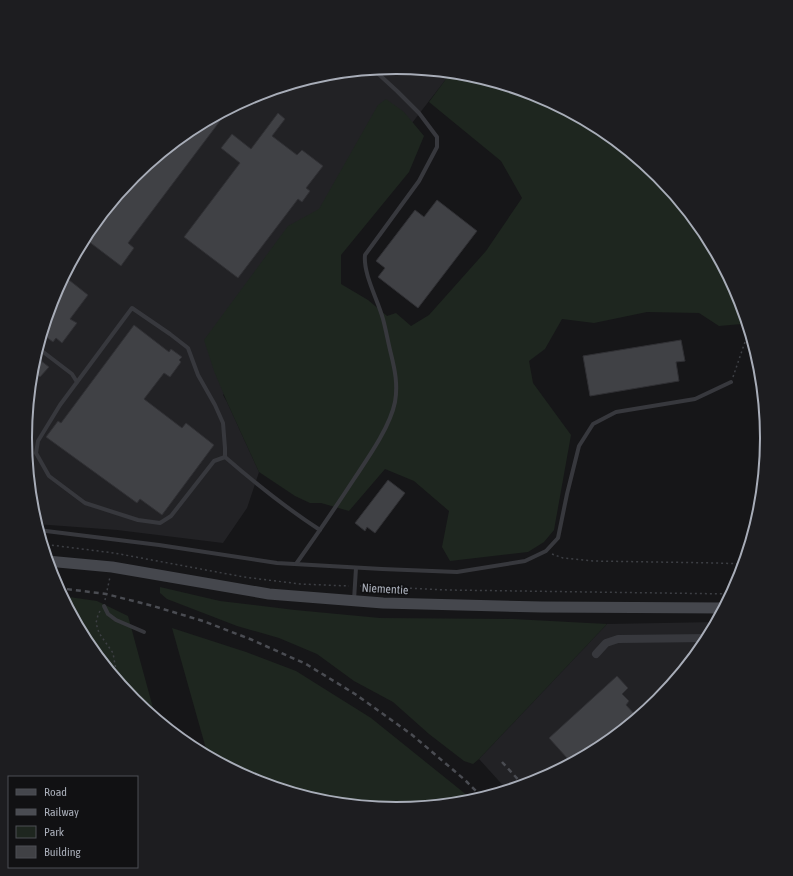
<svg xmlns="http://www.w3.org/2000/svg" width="793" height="876" font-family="'Asap Condensed',sans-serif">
	<rect width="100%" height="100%" fill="#161618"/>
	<g fill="#222225">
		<polygon points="397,67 446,71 450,74 388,154 233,381 223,395 227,402 259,472 247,508 223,543 117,530 36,524 32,510 25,438 32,365 53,296 88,231 134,175 190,129 255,95 324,74"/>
		<polygon points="717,622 705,645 659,701 603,747 538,781 508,791 479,759 607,624"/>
	</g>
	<g fill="#1e261f">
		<polygon points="446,71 469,74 539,95 603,129 659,175 706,232 740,296 746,315 742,324 719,326 699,313 647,312 594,323 562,319 545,349 529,361 533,383 571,435 554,530 544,542 528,552 450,561 442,547 449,511 414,481 385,469 349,511 321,503 310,503 295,496 259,472 227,402 214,371 204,340 288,226 319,209 378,105 386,99 404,112 424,136 409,172 341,255 341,284 368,300 387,316 396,313 411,326 429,315 486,251 522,198 501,161 429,102 449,75"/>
		<polygon points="160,587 220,601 295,610 380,618 513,619 607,624 479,759 473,764 464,761 429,734 393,702 354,681 317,654 279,638 237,626 167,599 160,593"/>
		<polygon points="62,596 97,601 128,616 156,719 134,701 87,644"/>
		<polygon points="172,628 246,652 296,671 371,718 463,792 472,801 396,809 324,802 254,781 208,756"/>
	</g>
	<g fill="#404145" stroke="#303034">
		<polygon points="229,109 128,243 134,248 121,266 84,238 88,231 134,175 190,129"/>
		<polygon points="278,113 285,119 272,136 297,155 302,150 323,166 306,188 310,191 302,202 298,199 238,278 184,237 240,163 221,148 232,134 251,149"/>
		<polygon points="437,200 477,231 418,308 378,277 385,268 376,261 415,210 424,217"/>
		<polygon points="64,276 88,295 70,319 77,323 62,343 56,338 53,342 42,334 53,296"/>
		<polygon points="134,325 169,352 171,349 182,357 179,360 181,362 170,377 164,373 144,399 182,428 186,423 214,445 162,515 140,499 137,503 46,437 58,421 61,423"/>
		<polygon points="681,340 685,361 676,362 679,381 590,396 583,356"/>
		<polygon points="35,356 49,367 40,377 32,370"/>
		<polygon points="388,480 405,493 375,533 367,527 365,531 355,523"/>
		<polygon points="617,676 628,688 622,694 629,701 626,705 638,718 603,747 552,774 551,772 567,758 549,738"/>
	</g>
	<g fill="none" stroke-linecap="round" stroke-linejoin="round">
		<g stroke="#3d3f44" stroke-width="1.5" stroke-dasharray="2 3" stroke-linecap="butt">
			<polyline points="733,377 746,339 747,320"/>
			<polyline points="42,544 114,553 244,577 300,584 349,586"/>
			<polyline points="552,554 563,558 593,561 717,563 744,564"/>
			<polyline points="360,586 448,590 732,594"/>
			<polyline points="105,600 110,577"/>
			<polyline points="100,611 98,615 96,623 99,633 113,653 117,676 122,686"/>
		</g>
		<g stroke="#37383d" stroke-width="4">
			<polygon points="132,308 170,334 188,348 198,375 215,405 223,423 225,448 225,457 214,461 171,516 160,523 138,520 85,503 49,476 36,453 38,441 60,405"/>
			<polyline points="38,348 72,374 77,382"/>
			<path d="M225,457c30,26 61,51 95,73"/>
			<polyline points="38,530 159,545 277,563 382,569 457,572 525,561 546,551 558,538 567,494 579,446 593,424 616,412 695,399 731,382"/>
			<path d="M296,564c20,-28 39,-56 58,-85 14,-21 36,-52 41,-77 3,-17 0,-32 -4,-48 -3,-12 -5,-24 -8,-35 -5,-19 -20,-45 -18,-64l54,-74 18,-34v-10l-18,-24 -22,-22 -24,-22"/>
			<polyline points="354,600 356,568"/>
			<polyline points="104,606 108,614 116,620 144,632"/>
		</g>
		<polyline stroke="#37383d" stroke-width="8" points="596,654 606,643 618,639 709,638"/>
		<polyline stroke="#45474d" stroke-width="11" points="47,561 112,567 269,594 383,603 542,607 725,608"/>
		<g stroke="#4a4c52" stroke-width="2.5" stroke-dasharray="5 4" stroke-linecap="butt">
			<polyline points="58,588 106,594 153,606 203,621 250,639 306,664 355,694 411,734 465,780 483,798"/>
			<polyline points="502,762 524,786"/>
		</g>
	</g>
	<g text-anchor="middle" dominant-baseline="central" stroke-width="4" stroke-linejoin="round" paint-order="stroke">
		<g font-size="12" fill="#a8adb8" stroke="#111113">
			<text transform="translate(385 589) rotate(3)">Niementie</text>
		</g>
	</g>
	<path d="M0 0H793V876H0ZM32 438a364 364 0 1 1 728 0a364 364 0 1 1-728 0Z" fill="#1d1d20" fill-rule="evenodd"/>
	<path fill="none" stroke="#a8adb8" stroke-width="2" d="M32 438a364 364 0 1 1 728 0a364 364 0 1 1-728 0Z"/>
	<rect x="8" y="776" width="130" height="92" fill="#111113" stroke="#4d4f55"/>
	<rect x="16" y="789" width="20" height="6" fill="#45474d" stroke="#4d4f55"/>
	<text x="44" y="796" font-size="12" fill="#a8adb8">Road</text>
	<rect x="16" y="809" width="20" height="6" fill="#4a4c52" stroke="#4d4f55"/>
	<text x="44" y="816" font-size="12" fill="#a8adb8">Railway</text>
	<rect x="16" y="826" width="20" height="12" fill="#1e261f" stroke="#4d4f55"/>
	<text x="44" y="836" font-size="12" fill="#a8adb8">Park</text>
	<rect x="16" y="846" width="20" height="12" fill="#404145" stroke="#4d4f55"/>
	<text x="44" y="856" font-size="12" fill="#a8adb8">Building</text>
</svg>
